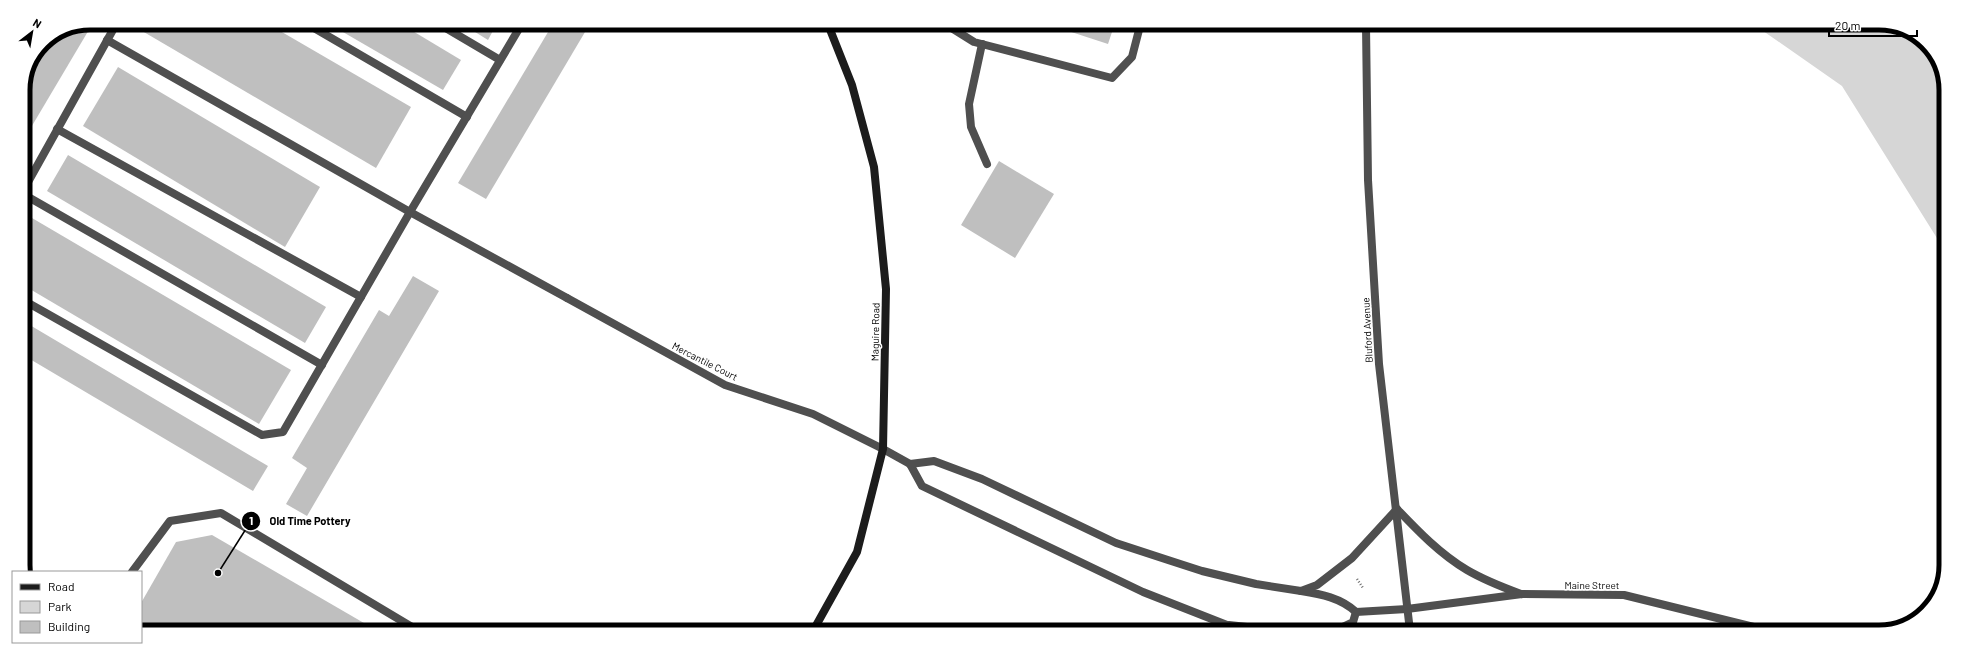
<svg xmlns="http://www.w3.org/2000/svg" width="1969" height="655" font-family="Barlow,sans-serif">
	<rect width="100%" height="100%" fill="#fff"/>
	<polygon fill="#d6d6d6" points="1897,25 1932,49 1946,85 1945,251 1842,86 1756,26"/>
	<g fill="#bfbfbf">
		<polygon points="1114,26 1108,44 1056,27"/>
		<polygon points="406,27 461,60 443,90 336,28"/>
		<polygon points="467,27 495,27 488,40"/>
		<polygon points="551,27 588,27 486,199 458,183"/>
		<polygon points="64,28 90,28 23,141 23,89 25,81 51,37"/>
		<polygon points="137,28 275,28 411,107 376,168"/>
		<polygon points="118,67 320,187 285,247 83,126"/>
		<polygon points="68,155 326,307 305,343 47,191"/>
		<polygon points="999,161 1054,194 1015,258 961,225"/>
		<polygon points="32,218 291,370 259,424 23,285 23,234"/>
		<polygon points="413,276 439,291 307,516 286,504 307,468 292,458 379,310 389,316"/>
		<polygon points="23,321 268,466 253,491 23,355"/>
		<polygon points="212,535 376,630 141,630 141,603 176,542"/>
	</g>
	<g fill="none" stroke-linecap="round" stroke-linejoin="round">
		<polyline stroke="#717171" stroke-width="2.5" stroke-dasharray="1 2" stroke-linecap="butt" points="1357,579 1363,588"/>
		<g stroke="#4f4f4f" stroke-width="8">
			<polyline points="444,27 500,60"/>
			<polyline points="950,27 974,42 1112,78 1132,57 1140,26"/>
			<polyline points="314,28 467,117"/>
			<polyline points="107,40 410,212 567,298"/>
			<polyline points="982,44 969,104 971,127 987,164"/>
			<polyline points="57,129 361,297"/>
			<polyline points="23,191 114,28"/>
			<polyline points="23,194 322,365"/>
			<polyline points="23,300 262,435 283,432 410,212 520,27"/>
			<polyline points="883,449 910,464 922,486 1143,592 1227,625 1237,631"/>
			<polyline points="910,464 934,461 982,479 1116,543 1168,560 1202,571 1256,584 1301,591 1317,585 1352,558 1397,509"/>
			<polyline points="132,572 170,521 221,513 417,630"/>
			<path d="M1301,591c20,3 40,7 55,21l51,-3"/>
			<polyline points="1229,625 1283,631"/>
			<polyline points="1334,631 1353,622 1356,612"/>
		</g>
		<g stroke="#4f4f4f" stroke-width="8">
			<polyline points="567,298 725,385 813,414 883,449"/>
			<path d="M1397,509c21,22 43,45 70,61 17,10 35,17 54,24"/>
			<polyline points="1407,609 1522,594 1624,595 1774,632"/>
		</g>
		<polyline stroke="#4f4f4f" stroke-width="8" points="1366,26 1368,180 1379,364 1410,631"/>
		<polyline stroke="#1c1c1c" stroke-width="8" points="813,631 857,552 883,449 886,289 874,167 852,85 829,27"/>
	</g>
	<g text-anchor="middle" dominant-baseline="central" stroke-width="3" stroke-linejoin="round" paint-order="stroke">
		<g font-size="10" fill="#000" stroke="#fff">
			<text transform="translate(1367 330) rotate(-93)">Bluford Avenue</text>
			<text transform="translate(875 332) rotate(-89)">Maguire Road</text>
			<text transform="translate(705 361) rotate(27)">Mercantile Court</text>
			<text x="1592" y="585">Maine Street</text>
		</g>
	</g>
	<path d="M0 0H1969V655H0ZM90 30H1879A60 60 0 0 1 1939 90V565A60 60 0 0 1 1879 625H90A60 60 0 0 1 30 565V90A60 60 0 0 1 90 30Z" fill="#fff" fill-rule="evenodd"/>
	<path fill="none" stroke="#000" stroke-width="5" d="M90 30H1879A60 60 0 0 1 1939 90V565A60 60 0 0 1 1879 625H90A60 60 0 0 1 30 565V90A60 60 0 0 1 90 30Z"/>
	<path fill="none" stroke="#000" stroke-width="1.5" d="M218 573L251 521"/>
	<g fill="#000" stroke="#fff" stroke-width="1.5">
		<circle cx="218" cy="573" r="4"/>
		<circle cx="251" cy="521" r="10"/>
	</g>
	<g font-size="12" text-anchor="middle" font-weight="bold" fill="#fff">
		<text x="251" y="525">1</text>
	</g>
	<g font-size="11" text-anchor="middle" font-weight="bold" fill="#000" stroke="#fff" stroke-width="3" stroke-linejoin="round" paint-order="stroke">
		<text x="310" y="525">Old Time Pottery</text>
	</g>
	<rect x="12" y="571" width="130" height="72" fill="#ffffff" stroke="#999999"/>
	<rect x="20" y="584" width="20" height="6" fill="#1c1c1c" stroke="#999999"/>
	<text x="48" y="591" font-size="12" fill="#000000">Road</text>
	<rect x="20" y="601" width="20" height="12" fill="#d6d6d6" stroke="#999999"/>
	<text x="48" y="611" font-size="12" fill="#000000">Park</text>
	<rect x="20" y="621" width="20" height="12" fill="#bfbfbf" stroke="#999999"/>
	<text x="48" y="631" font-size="12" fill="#000000">Building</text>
	<g transform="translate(32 32) rotate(31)" stroke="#ffffff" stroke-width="3" paint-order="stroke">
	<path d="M0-3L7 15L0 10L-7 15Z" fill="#000000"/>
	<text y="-6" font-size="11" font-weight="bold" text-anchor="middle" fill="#000000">N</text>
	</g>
	<path d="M1829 30v6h88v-6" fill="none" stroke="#000000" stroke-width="2"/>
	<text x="1835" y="30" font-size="12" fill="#000000" stroke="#ffffff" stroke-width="3" paint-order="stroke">20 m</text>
</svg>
